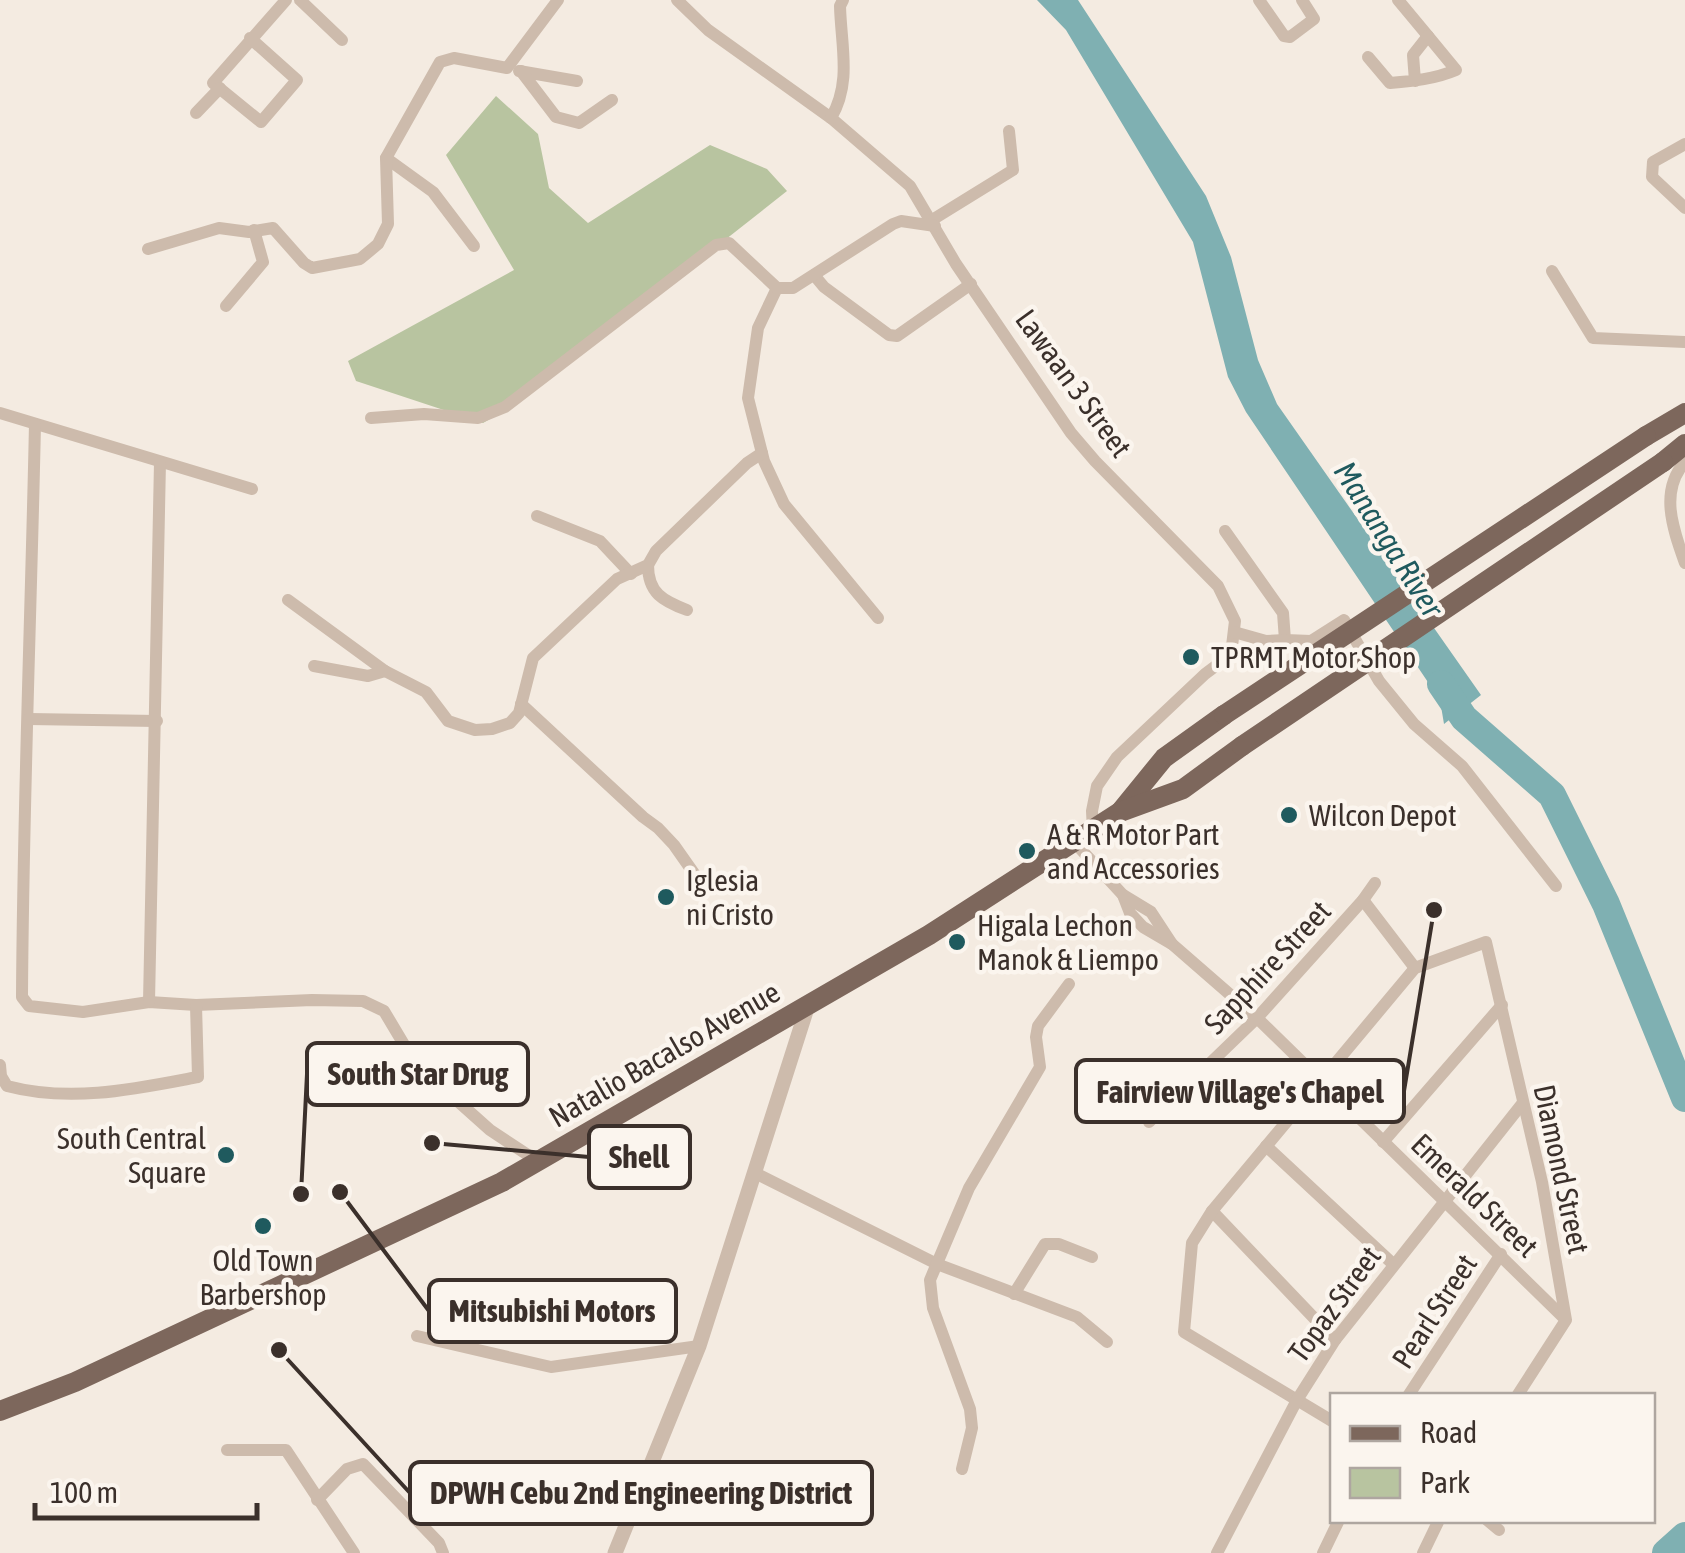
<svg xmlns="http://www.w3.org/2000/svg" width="1685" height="1553" font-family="'Asap Condensed',sans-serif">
	<rect width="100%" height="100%" fill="#f4ebe1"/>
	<polygon fill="#b8c4a0" points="496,96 538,134 549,188 588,223 710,145 767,169 787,191 518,403 483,423 356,381 348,361 514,270 446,155"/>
	<polygon fill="#7fb0b2" points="1037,0 1078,0 1206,196 1231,257 1258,360 1277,404 1481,695 1444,724 1440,700 1246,412 1228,377 1193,242 1066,30"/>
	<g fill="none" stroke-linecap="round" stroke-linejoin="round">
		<g stroke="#7fb0b2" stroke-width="28">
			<polyline points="1441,684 1464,718 1552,795 1606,904 1685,1098"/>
			<polyline points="1666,1553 1685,1536"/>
		</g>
		<g stroke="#cdbbac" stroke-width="12">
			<polyline points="300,0 342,40"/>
			<polyline points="677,0 708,30 831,118 910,186 956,264 1071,433 1095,461 1218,586 1235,621 1232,646 1225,659 1205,674 1117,757 1097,786 1092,811 1093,831"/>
			<polyline points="1259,0 1284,36 1290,37 1314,19 1302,0"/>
			<polyline points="1398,0 1428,36"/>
			<polyline points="250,38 297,80 261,122 213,83 286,0"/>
			<path d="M1368,57l22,26c23,-2 45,-4 66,-13l-28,-34 -15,19 2,26"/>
			<polyline points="519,71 577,81"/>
			<polyline points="521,71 556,117 579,123 612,100"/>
			<polyline points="196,113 220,88"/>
			<path d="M831,118c21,-36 10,-72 9,-112l3,-6"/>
			<polyline points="1685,144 1653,162 1652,177 1685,208"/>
			<polyline points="386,158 433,192 474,246"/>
			<polyline points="932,220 1013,170 1009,131"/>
			<polyline points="148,249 219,228 249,232 273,228 304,263 312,268 360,259 378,244 388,224 386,158 440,62 454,58 507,68 558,0"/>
			<polyline points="1552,271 1593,338 1685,342"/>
			<polyline points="814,275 824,287 889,335 897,336 971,284"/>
			<polyline points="777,288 758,328 748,398 764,461 784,504 878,618"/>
			<polyline points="226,306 263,262 254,230"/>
			<polyline points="0,413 252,489"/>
			<polyline points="371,418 424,414 478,418 505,407 716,245 729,243 777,288 793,288 893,224 901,221 935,226"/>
			<path d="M35,424c-4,191 -12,382 -13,573l7,9 54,6 66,-10 47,3 116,-5 51,1 21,10 31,52 75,67 47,31"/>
			<path d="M1685,462c-26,29 -12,67 0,101"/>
			<polyline points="537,516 600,541 631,574"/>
			<polyline points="1225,531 1283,613 1285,640 1311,641 1344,620 1379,681 1414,724 1462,766 1556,886"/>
			<path d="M648,565c0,28 15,36 39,45"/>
			<polyline points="288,600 385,671 426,692 448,721 475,730 492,729 510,723 519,713 533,658 617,579 648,565 656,551 747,463 762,453"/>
			<polyline points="1234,632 1266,641 1285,640"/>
			<polyline points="314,666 368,676 385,671"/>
			<polyline points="521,704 643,817 658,828 674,845 700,882"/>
			<polyline points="29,719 157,721"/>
			<polyline points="1075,843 1123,895 1130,913 1143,927 1172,944 1257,1018 1564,1318"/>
			<polyline points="1123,895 1151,912 1172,944"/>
			<polyline points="1363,900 1415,968"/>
			<polyline points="149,1002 160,462"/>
			<path d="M0,1065l1,11 6,10c64,17 128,3 191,-9l-2,-72"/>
			<polyline points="1149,1122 1257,1018 1363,900 1375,883"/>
			<polyline points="1383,1142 1502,1005"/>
			<polyline points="1266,1146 1393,1264"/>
			<polyline points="755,1173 937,1264 1077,1317 1107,1342"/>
			<polyline points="1212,1211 1335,1340"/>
			<polyline points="1014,1294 1045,1244 1059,1244 1092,1257"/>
			<polyline points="417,1336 551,1367 699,1346"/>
			<polyline points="1408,1396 1501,1254"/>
			<polyline points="1332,1421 1184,1332 1192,1243 1212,1211 1415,968 1486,942 1542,1182 1566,1320 1517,1396"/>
			<polyline points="227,1450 286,1450 354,1553"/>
			<polyline points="962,1469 972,1428 970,1409 933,1308 930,1280 969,1188 1040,1067 1036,1037 1038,1026 1069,984"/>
			<polyline points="317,1500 347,1469 363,1464 439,1543 443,1553"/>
			<polyline points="1487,1520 1499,1530"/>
			<polyline points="1217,1553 1297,1400 1335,1340 1522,1104"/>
			<polyline points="1323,1553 1339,1520"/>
			<polyline points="1423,1553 1439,1520"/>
		</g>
		<polyline stroke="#cdbbac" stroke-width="15" points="615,1553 699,1346 808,1005"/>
		<g stroke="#7d675c" stroke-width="20">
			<polyline points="1646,436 1685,413"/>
			<polyline points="1663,462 1685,444"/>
			<polyline points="1120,812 1164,758 1224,715"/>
			<polyline points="0,1411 75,1382 502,1182 929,935 1120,812 1183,789 1242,746"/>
		</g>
		<g stroke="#7d675c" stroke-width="20">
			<polyline points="1224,715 1646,436"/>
			<polyline points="1242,746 1663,462"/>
		</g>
	</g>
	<g fill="#1f5a5e" stroke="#fbf5ee" stroke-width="4">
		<circle cx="1191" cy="657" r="10"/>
		<circle cx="1289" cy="815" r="10"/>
		<circle cx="1027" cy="851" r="10"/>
		<circle cx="666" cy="897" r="10"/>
		<circle cx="957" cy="942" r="10"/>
		<circle cx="226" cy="1155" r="10"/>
		<circle cx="263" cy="1226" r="10"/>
	</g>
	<g text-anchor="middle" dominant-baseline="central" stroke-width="9" stroke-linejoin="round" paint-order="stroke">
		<g font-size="30" fill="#3b302b" stroke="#fbf5ee">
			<text transform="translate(1074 383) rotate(54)">Lawaan 3 Street</text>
			<text transform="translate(1267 967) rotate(-47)">Sapphire Street</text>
			<text transform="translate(664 1054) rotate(-30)">Natalio Bacalso Avenue</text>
			<text transform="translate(1562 1169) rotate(78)">Diamond Street</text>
			<text transform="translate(1475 1195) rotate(44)">Emerald Street</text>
			<text transform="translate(1334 1304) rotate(-54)">Topaz Street</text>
			<text transform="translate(1434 1311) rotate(-57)">Pearl Street</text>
		</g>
		<g font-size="30" fill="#3b302b" stroke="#fbf5ee" text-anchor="start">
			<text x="1211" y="657">TPRMT Motor Shop</text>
			<text x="1309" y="815">Wilcon Depot</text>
			<text x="1047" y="834">A &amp; R Motor Part<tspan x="1047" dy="34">and Accessories</tspan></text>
			<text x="686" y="880">Iglesia<tspan x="686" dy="34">ni Cristo</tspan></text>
			<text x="977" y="925">Higala Lechon<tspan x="977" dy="34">Manok &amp; Liempo</tspan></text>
			<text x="206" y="1138" text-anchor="end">South Central<tspan x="206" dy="34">Square</tspan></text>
			<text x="263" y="1260" text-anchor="middle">Old Town<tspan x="263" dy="34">Barbershop</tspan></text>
		</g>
		<g font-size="32" font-style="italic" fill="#1f5a5e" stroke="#fbf5ee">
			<text transform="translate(1389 539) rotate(58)">Mananga River</text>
		</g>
	</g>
	<path fill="none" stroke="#3b302b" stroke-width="4" d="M301 1194L307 1074M1434 910L1404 1091M432 1143L589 1157M340 1192L429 1311M279 1350L410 1493"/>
	<g fill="#3b302b" stroke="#fbf5ee" stroke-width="4">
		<circle cx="301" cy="1194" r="10"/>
		<circle cx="1434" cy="910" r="10"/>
		<circle cx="432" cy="1143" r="10"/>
		<circle cx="340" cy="1192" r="10"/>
		<circle cx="279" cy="1350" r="10"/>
	</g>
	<g fill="#fbf5ee" stroke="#3b302b" stroke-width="4">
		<rect x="307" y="1043" width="221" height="62" rx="10"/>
		<rect x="1076" y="1060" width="328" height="62" rx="10"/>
		<rect x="589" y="1126" width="101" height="62" rx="10"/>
		<rect x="429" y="1280" width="247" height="62" rx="10"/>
		<rect x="410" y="1462" width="462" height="62" rx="10"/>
	</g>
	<g font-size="32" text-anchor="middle" font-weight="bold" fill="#3b302b">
		<text x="418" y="1085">South Star Drug</text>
		<text x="1240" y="1103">Fairview Village's Chapel</text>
		<text x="639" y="1168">Shell</text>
		<text x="552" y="1322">Mitsubishi Motors</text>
		<text x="641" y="1504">DPWH Cebu 2nd Engineering District</text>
	</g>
	<rect x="1330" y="1393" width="325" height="130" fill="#fbf5ee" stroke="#aea6a0" stroke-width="2.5"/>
	<rect x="1350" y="1426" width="50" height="15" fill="#7d675c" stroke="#aea6a0" stroke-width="2.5"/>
	<text x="1420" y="1443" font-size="30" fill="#3b302b">Road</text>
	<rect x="1350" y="1468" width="50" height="30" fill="#b8c4a0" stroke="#aea6a0" stroke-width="2.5"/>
	<text x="1420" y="1493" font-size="30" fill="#3b302b">Park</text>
	<path d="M35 1503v15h222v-15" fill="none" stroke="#3b302b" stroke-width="5"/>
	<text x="50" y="1503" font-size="30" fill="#3b302b" stroke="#fbf5ee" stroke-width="8" paint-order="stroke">100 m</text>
</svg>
